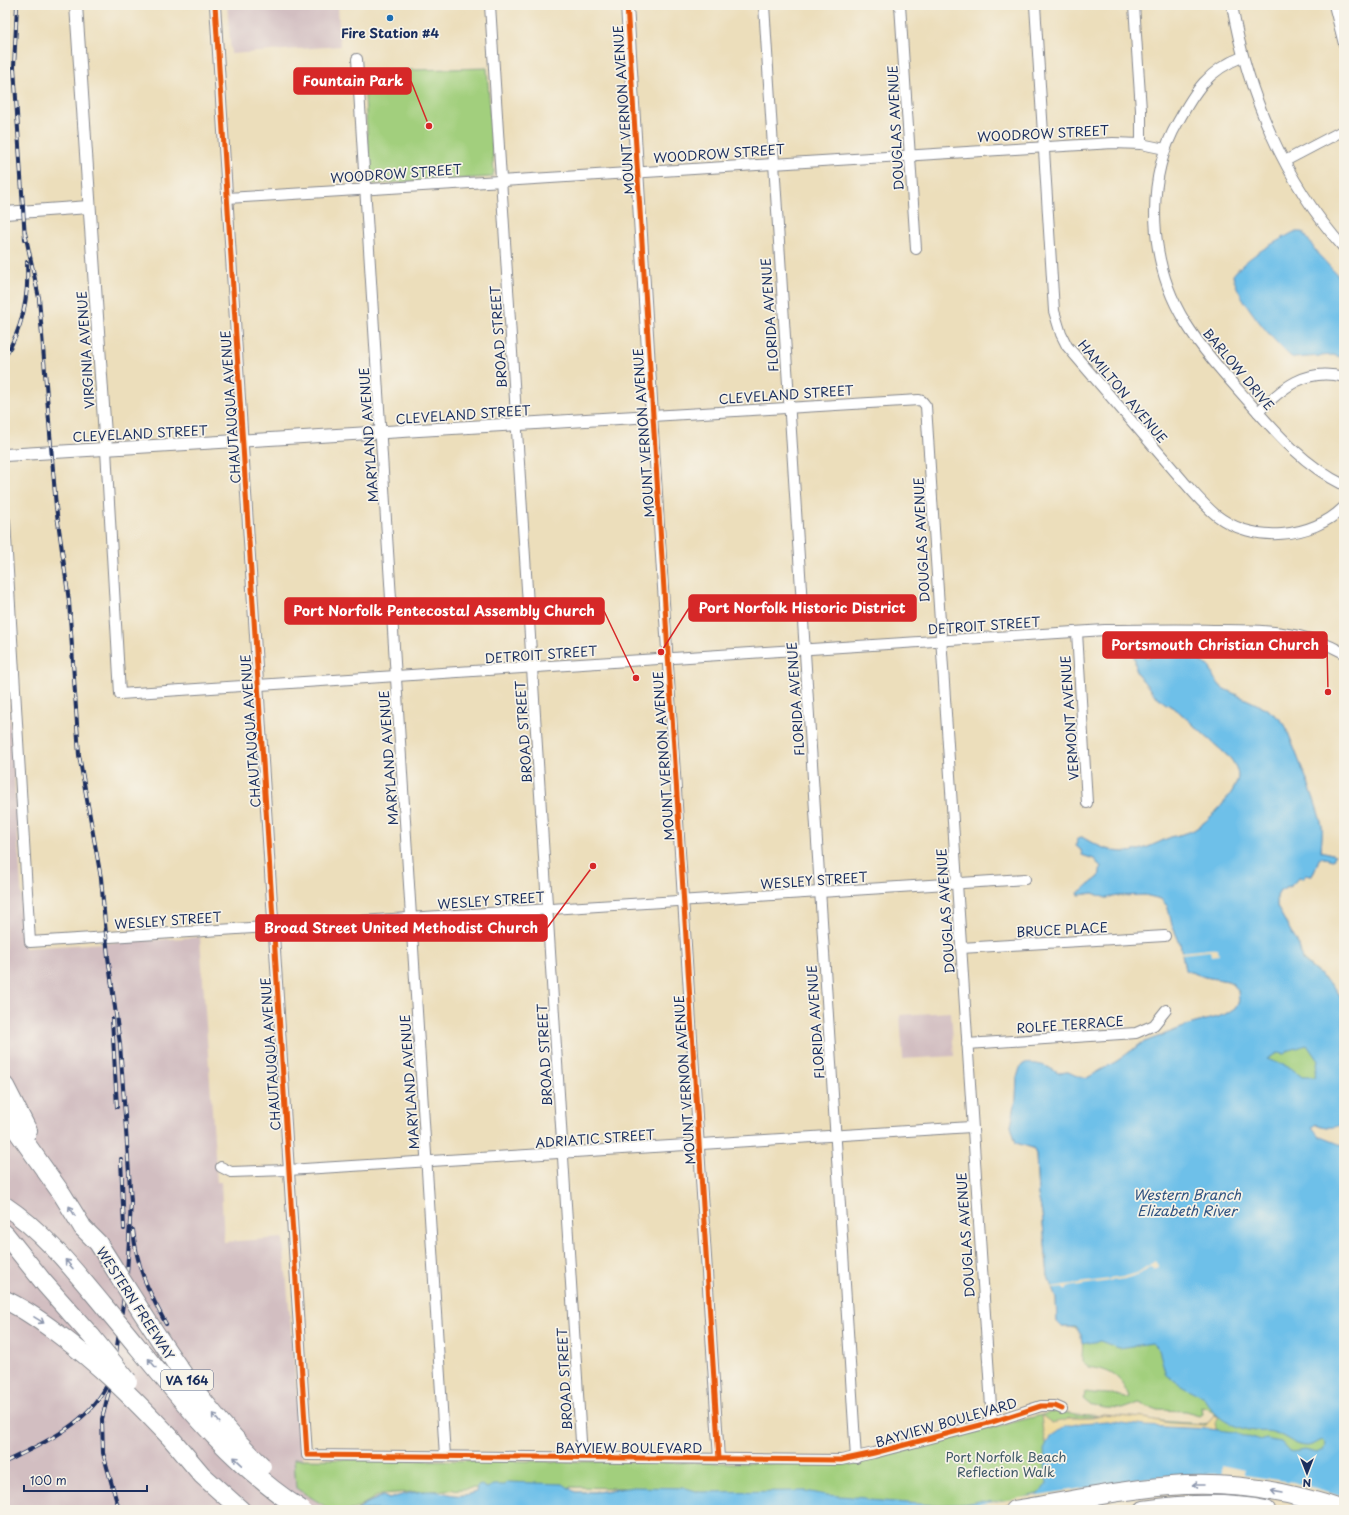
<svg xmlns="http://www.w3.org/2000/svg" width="1349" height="1515" font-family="'Playpen Sans',sans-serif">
	<rect width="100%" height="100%" fill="#f7f3e8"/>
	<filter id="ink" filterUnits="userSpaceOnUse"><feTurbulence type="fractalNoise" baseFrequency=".025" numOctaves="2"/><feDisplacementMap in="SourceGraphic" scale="8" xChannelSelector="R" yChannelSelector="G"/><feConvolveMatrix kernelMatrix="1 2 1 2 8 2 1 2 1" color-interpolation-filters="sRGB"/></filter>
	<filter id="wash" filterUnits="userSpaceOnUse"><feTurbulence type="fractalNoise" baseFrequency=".012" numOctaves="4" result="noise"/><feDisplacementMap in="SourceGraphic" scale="16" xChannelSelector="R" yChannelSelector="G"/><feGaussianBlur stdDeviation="0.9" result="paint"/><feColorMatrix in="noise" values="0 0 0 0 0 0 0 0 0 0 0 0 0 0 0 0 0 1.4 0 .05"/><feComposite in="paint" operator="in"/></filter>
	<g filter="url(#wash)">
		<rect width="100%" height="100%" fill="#ecdebb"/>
		<g fill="#d2bec1">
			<polygon points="227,5 338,5 340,46 231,54"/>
			<polygon points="5,636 25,948 200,937 217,1182 221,1182 224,1242 283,1238 303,1466 322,1485 322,1510 5,1510"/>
			<polygon points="951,1012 954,1056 903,1059 900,1015"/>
		</g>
		<g fill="#a2cf7d" stroke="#5e7f6e" fill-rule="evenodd">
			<polygon points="487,68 494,172 492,177 372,184 370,180 364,80 375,71"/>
			<path d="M1128,640l19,18 31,-7 14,1 9,10 8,4 5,12 8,10 43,20 15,11 5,6 18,46c4,7 17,45 19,55 1,7 -1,17 -1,25l14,4 -2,5 -13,-3 -8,19 -7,-1 -1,3 -5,-1 -7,8 -12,6 -3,5v11l22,39 4,14 32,28 6,9 3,10 -102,-15 33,411 69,51 -271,56h-716l8,-6 18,-8 6,3 36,-8 -44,3 -28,16h-22l-35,-22 -2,-29 559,5 204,-53 19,4 127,9 13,-2 2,-5 -10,-9 -7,-2 1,7 -3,2 -14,-4 -28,-1 -18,-7 -17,6 -17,-1 -16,-4 -6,-5 3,-7c14,3 27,0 40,6l3,-1c-5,-14 -12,-23 -26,-27 -8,-3 -15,-1 -21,-8 0,-20 6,-37 -20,-35l-5,-5 -1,-23 -8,-23 -6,-63 -4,-18 -2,-41 -3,-6 -17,-5 -5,-17 5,-26 1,-22 3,-10 3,-4 25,3 10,6 10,-1 11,5 8,1 30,-17 25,-18 50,-19 32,-9 11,-7 4,-7 -1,-11 -5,-6 -5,-3 -23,-4 -20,-7 -5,-27 -8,-18 -4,-18 -7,-8 -16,-4 -27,1 -12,2 -13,-5 -14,2 -1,-2 21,-16 2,-10 -7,-8 -12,-4 -1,-5 -5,-4 1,-8 5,-1c13,8 27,15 43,15 17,0 31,-9 46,-15 7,-2 14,-3 21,-6 14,-7 46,-39 46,-55 0,-7 -4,-12 -7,-17l-54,-49 -12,-7 -12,-10 -17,-21 -1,-13 -6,-11zM569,1487l55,1 -27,4h-22l-3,-1zM477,1488l-1,4c-15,6 -31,4 -45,-1z"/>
			<polygon points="1238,1041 1322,1041 1318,1096"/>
		</g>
		<polygon fill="#eeda9e" stroke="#84847e" points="1041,1415 1052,1423 1066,1420 1069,1418 1092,1418 1104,1415 1145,1418 1169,1423 1206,1425 1215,1415 1219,1418 1215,1423 1217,1433 1051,1444 1046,1444 1043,1433"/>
		<g fill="#6ec0e9" stroke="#4478a4" fill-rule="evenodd">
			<path d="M1294,232h9l15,22 26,28v76l-11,-3 -39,3 -4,-2c-18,-17 -53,-57 -57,-81 16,-20 39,-31 61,-43z"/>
			<path d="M1128,640l19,18 31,-7 14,1 9,10 8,4 5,12 8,10 43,20 15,11 5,6 18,46c4,7 17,45 19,55 1,7 -1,17 -1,25l14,4 -2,5 -13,-3 -8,19 -7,-1 -1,3 -5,-1 -7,8 -12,6 -3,5v11l22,39 3,14 33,28 6,9 3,10v89l-2,2 2,25c-8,6 -20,5 -28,1l-4,3 7,9 25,10v364h-987l8,-6 18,-8 6,3c10,-4 29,-8 40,-8 18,0 26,9 47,1l1,-5 4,-2 6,3 7,-3h10l4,-3 55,2 12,8h22l37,-5 52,1 13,4 107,-1 20,4 39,3 4,2 64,5 32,-1 14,-3 14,1 26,-3 19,-5 9,-10 -3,-34 6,-13 15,-10 16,-4 26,-2 37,5 66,3 24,3 26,9 5,-2 16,3 8,9 4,1 12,-2 12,3 7,-3 1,-6 -3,-4c-5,1 -8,5 -14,6 -12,1 -22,-10 -33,-13 -7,-3 -12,-1 -19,-2 -24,-3 -42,-13 -53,-35 -6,-1 -32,-17 -37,-21l-7,-25 -7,-7 -33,5 -19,-7 -18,3 -1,-9 -5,-8h-14l-5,-5 -1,-23 -8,-23 -6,-63 -4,-18 -2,-41 -3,-6 -17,-5 -5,-17 5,-26 1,-22 3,-10 3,-4c13,-2 25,2 35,9l10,-1 11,5 8,1 30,-17 25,-18 50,-19 32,-9 11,-7 4,-7 -1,-11 -5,-6 -5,-3 -23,-4 -20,-7 -5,-27 -8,-18 -4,-18 -7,-8 -16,-4 -27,1 -12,2 -13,-5 -14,2 -1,-2 21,-16 2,-10 -7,-8 -12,-4 -1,-5 -5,-4 1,-8 5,-1c13,8 27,15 43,15 17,0 31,-9 46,-15 7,-2 14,-3 21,-6 14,-7 46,-39 46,-55 0,-7 -4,-12 -7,-17l-54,-49 -12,-7 -12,-10 -17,-21 -1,-13 -6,-11zM1307,1045l11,16 -4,16h-12l-11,-9 -24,-9 10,-6 7,1 6,-4z"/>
		</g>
		<g fill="#ecdebb">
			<polygon points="1218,948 1219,955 1211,956 1210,951 1180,954 1180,952"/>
			<polygon points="1155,1261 1159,1267 1154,1270 1151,1266 1138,1275 1125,1279 1067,1287 1067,1290 1064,1290 1064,1287 1051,1288 1050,1287 1123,1277 1137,1273"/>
			<polygon points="1221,1465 1244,1470 1244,1475 1293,1482 1344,1496 1344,1510 943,1510 1160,1476 1221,1474"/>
		</g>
	</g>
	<g filter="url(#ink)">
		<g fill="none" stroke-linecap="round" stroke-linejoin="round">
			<g stroke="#84868c" stroke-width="12">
				<g id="minor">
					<polyline points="215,5 307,1455 841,1460 874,1453 992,1422 1041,1406 1055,1406 1062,1409"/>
					<polyline points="490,5 582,1457"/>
					<polyline points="764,5 856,1458"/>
					<polyline points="900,5 916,249"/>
					<path d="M1035,5l19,306 7,23 6,12 117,136c10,11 20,23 32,33 37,29 96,24 128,-8"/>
					<polyline points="1134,5 1141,110 1141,144"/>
					<path d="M1232,5c15,88 52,176 112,243"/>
					<polyline points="1334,5 1344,44"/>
					<path d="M1242,57c-34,13 -47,34 -64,65 -34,59 -29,141 7,200 18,29 41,54 64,80 28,32 56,64 95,83"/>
					<polyline points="357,59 445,1456"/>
					<polyline points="1285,161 1344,130"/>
					<polyline points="227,198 1113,143 1141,144 1165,149"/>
					<path d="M1258,412c25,-24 47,-45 86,-35"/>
					<path d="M106,450l14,244 985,-64c36,0 72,-1 108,0 46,0 89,-1 131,23"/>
					<polyline points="5,521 30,942 1025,879"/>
					<polyline points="1077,632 1087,803"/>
					<polyline points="961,948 1165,936"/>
					<polyline points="967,1044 1136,1033 1154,1025 1166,1010"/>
					<polyline points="221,1167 231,1172 288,1170 971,1127"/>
					<polyline points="719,1459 652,416 919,400 922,401 926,406 992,1422"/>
				</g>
			</g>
			<g stroke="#84868c" stroke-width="14">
				<g id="tertiary">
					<polyline points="76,5 106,450"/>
					<polyline points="5,213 89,207"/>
					<polyline points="5,455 652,416 627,5"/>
				</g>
			</g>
			<g stroke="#84868c" stroke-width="20">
				<g id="motorway">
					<polyline points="5,1086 28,1131"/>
					<polyline points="5,1114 62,1194 83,1228"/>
					<polyline points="5,1234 45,1284 92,1337"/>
					<polyline points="169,1436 202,1475 241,1510"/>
					<path d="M1014,1510c56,-9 114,-22 171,-25 53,-2 108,7 158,25"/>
					<path d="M1144,1510c39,-6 83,-8 122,0"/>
				</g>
			</g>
			<use href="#minor" stroke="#fff" stroke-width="10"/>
			<use href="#tertiary" stroke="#fff" stroke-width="12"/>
			<use href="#motorway" stroke="#fff" stroke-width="18"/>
			<g stroke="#1b2f5e" stroke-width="4">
				<g id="rail">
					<polyline points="17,5 14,67 25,239"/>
					<polyline points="25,233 39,298 56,507 69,601 79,755 101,878 108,957 120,1044 131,1202 127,1275 113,1375 102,1419 103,1453 119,1510"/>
					<path d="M5,356c18,-28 24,-60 22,-94"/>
					<polyline points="112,1019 117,1107"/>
					<polyline points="121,1159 124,1229"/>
					<path d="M133,1230c4,39 15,60 33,94"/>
					<path d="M5,1462c37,-18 81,-37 101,-75"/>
				</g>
			</g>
			<use href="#rail" stroke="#f7f3e8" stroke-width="2.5" stroke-dasharray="8" stroke-linecap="butt"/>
			<g stroke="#84868c" stroke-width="20" stroke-linecap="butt">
				<g id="motorway-bridge">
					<path d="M5,1206c39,26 68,63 98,99 62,73 117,152 199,205"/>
					<path d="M83,1228l15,15c50,78 96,159 164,223"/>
					<path d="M5,1300c18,8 36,21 52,33 43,32 75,64 112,103"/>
					<polyline points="92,1337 128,1381"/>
				</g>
			</g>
			<use href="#motorway-bridge" stroke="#fff" stroke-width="18"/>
			<g stroke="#f7f3e8" stroke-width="8">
				<g id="cycleway">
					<polyline points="215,5 307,1455 841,1460 874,1453 992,1422 1041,1406 1055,1406 1062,1409"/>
					<polyline points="627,5 719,1459"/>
				</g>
			</g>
			<use href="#cycleway" stroke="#e8590c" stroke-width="5"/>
		</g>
		<defs><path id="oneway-shaft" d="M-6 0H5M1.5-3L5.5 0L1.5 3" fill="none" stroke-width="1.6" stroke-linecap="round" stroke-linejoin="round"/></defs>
		<g stroke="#8d97ae">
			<use href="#oneway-shaft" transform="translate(72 1211) rotate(-122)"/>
			<use href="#oneway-shaft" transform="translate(69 1264) rotate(-131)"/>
			<use href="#oneway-shaft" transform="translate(39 1320) rotate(32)"/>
			<use href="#oneway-shaft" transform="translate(152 1363) rotate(-130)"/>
			<use href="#oneway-shaft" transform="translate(216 1418) rotate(-129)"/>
			<use href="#oneway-shaft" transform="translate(238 1461) rotate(-137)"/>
			<use href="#oneway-shaft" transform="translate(1198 1485) rotate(180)"/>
			<use href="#oneway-shaft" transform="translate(1277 1492) rotate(-170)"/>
		</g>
	</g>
	<circle fill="#1f6fb2" stroke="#f7f3e8" stroke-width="1.5" cx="390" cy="18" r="4"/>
	<g text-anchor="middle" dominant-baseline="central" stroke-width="3.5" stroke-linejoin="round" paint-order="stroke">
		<rect fill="#f7f3e8" stroke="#5d6a87" stroke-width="1" x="161" y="1370" width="52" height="20" rx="3"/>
		<g font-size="12" font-weight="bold" fill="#1b2f5e">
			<text x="187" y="1380">VA 164</text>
		</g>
		<g font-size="13" font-weight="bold" fill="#1b2f5e" stroke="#f7f3e8">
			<text x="390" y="32">Fire Station #4</text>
		</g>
		<g font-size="13" fill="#1b2f5e" stroke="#f7f3e8">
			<text transform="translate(623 110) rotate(-94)">MOUNT VERNON AVENUE</text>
			<text transform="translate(895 128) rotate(-93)">DOUGLAS AVENUE</text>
			<text transform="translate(1043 133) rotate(-3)">WOODROW STREET</text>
			<text transform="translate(719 153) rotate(-4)">WOODROW STREET</text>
			<text transform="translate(396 173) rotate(-4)">WOODROW STREET</text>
			<text transform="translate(769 315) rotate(-94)">FLORIDA AVENUE</text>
			<text transform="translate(498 337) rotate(-94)">BROAD STREET</text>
			<text transform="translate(85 350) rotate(-94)">VIRGINIA AVENUE</text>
			<text transform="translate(1239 369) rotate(50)">BARLOW DRIVE</text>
			<text transform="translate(1123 391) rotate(50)">HAMILTON AVENUE</text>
			<text transform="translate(786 394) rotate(-4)">CLEVELAND STREET</text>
			<text transform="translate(230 407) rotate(-94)">CHAUTAUQUA AVENUE</text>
			<text transform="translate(463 414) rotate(-4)">CLEVELAND STREET</text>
			<text transform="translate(140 433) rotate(-3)">CLEVELAND STREET</text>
			<text transform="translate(643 433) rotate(-94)">MOUNT VERNON AVENUE</text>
			<text transform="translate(368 435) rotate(-94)">MARYLAND AVENUE</text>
			<text transform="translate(921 540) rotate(-93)">DOUGLAS AVENUE</text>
			<text transform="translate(984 625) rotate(-4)">DETROIT STREET</text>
			<text transform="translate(541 654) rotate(-4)">DETROIT STREET</text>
			<text transform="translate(795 699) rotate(-94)">FLORIDA AVENUE</text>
			<text transform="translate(1069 718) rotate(-94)">VERMONT AVENUE</text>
			<text transform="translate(250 731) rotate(-94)">CHAUTAUQUA AVENUE</text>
			<text transform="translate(523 732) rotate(-94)">BROAD STREET</text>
			<text transform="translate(663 756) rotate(-94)">MOUNT VERNON AVENUE</text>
			<text transform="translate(388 758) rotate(-94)">MARYLAND AVENUE</text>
			<text transform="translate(814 880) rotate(-4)">WESLEY STREET</text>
			<text transform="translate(491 900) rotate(-4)">WESLEY STREET</text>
			<text transform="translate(945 911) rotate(-94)">DOUGLAS AVENUE</text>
			<text transform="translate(168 920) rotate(-4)">WESLEY STREET</text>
			<text transform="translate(1062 929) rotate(-3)">BRUCE PLACE</text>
			<text transform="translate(815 1022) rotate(-94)">FLORIDA AVENUE</text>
			<text transform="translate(1070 1024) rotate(-4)">ROLFE TERRACE</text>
			<text transform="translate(270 1054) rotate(-94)">CHAUTAUQUA AVENUE</text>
			<text transform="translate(544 1055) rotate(-93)">BROAD STREET</text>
			<text transform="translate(684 1080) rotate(-94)">MOUNT VERNON AVENUE</text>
			<text transform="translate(409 1082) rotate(-94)">MARYLAND AVENUE</text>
			<text transform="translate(595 1138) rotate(-4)">ADRIATIC STREET</text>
			<text transform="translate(965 1235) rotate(-94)">DOUGLAS AVENUE</text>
			<text transform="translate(136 1303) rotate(57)">WESTERN FREEWAY</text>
			<text transform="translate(564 1379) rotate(-93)">BROAD STREET</text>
			<text transform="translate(946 1422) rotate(-16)">BAYVIEW BOULEVARD</text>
			<text x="629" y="1447">BAYVIEW BOULEVARD</text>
		</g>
		<g font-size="13" fill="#3d5766" stroke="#f7f3e8">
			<text x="1006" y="1456">Port Norfolk Beach<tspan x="1006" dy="15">Reflection Walk</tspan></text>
		</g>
		<g font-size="14" font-style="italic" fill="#305381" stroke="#f7f3e8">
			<text x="1187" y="1194">Western Branch<tspan x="1187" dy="16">Elizabeth River</tspan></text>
		</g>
	</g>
	<path fill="none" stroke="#d62828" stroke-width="1.5" d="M429 126L411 81M661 652L689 608M636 678L604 611M1328 692L1327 645M593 866L547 928"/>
	<g fill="#d62828" stroke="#f7f3e8" stroke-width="1.5">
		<circle cx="429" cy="126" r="4"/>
		<circle cx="661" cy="652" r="4"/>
		<circle cx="636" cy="678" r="4"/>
		<circle cx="1328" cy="692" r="4"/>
		<circle cx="593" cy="866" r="4"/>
	</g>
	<g fill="#d62828" stroke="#d62828" stroke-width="1.5">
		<rect x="294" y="68" width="117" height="26" rx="4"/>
		<rect x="689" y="595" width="227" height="26" rx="4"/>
		<rect x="285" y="598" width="319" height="26" rx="4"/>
		<rect x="1103" y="632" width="224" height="26" rx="4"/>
		<rect x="256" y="915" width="291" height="26" rx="4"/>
	</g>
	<g font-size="14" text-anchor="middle" font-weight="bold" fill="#fff">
		<text x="353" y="86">Fountain Park</text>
		<text x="802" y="613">Port Norfolk Historic District</text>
		<text x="444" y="616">Port Norfolk Pentecostal Assembly Church</text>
		<text x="1215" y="650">Portsmouth Christian Church</text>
		<text x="401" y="933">Broad Street United Methodist Church</text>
	</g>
	<rect width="1349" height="1515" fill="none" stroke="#f7f3e8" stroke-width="20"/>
	<g transform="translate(1307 1473) rotate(180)" stroke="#f7f3e8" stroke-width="3" paint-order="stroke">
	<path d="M0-3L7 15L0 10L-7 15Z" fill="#1b2f5e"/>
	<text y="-6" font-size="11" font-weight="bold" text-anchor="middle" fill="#1b2f5e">N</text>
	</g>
	<path d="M24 1485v6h123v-6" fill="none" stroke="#1b2f5e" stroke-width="2"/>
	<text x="30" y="1485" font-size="12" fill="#1b2f5e" stroke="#f7f3e8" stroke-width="3" paint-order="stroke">100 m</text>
</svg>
